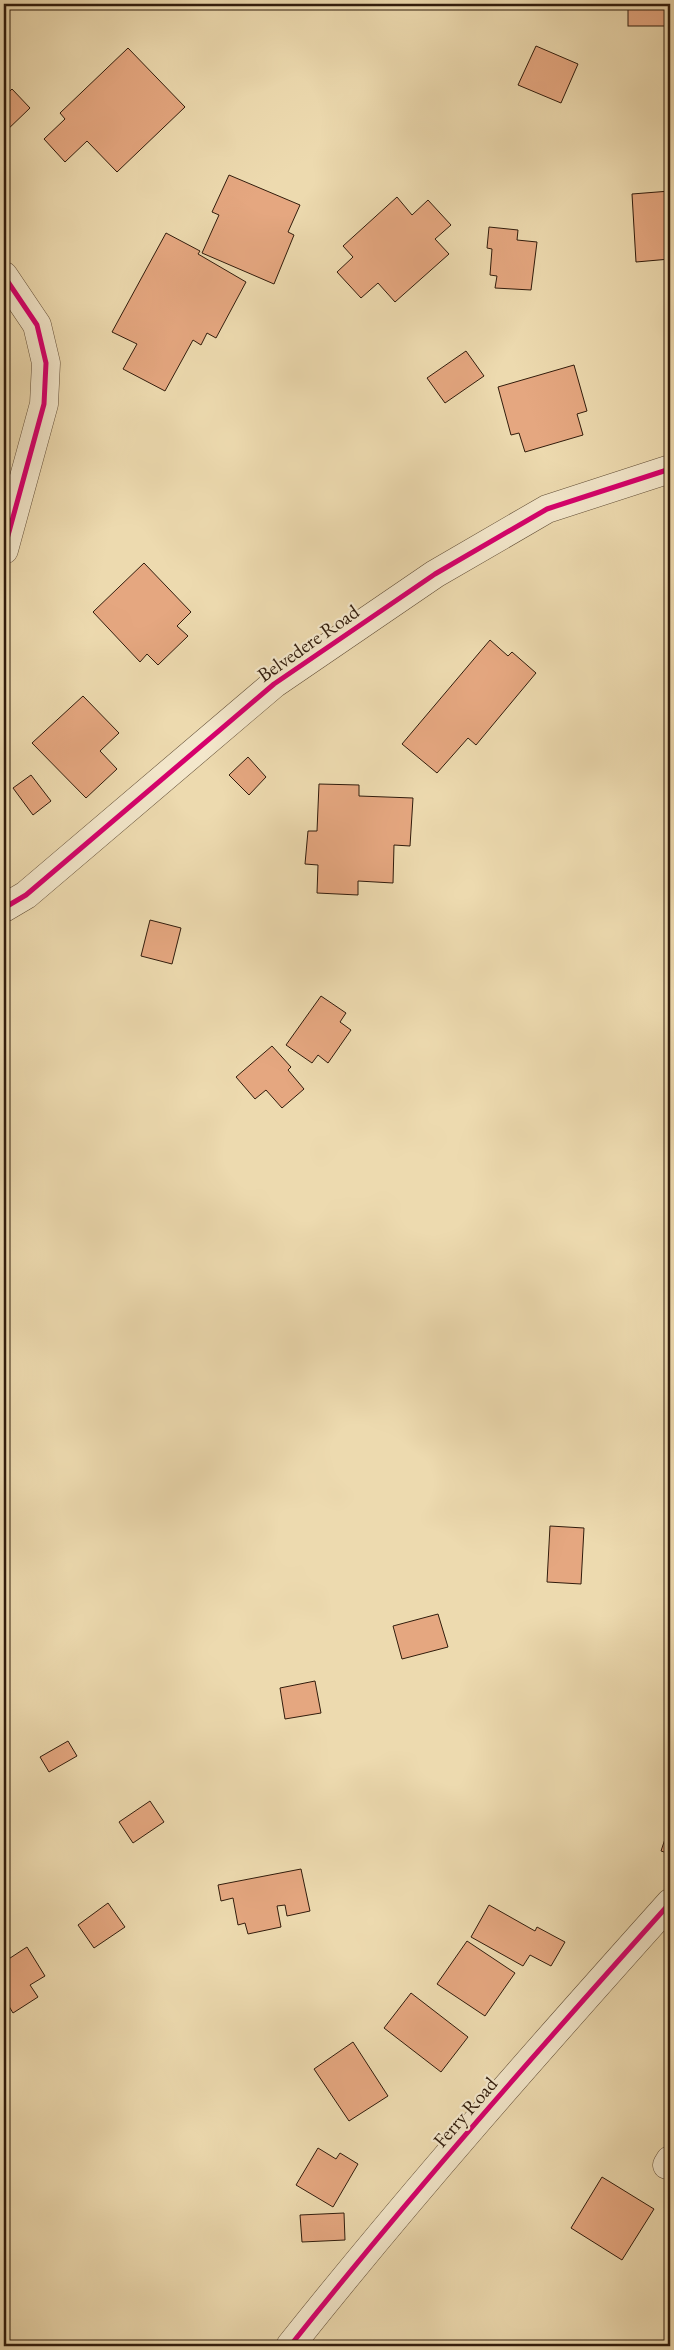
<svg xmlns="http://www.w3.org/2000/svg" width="674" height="2350" font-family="'EB Garamond',serif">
	<rect width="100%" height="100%" fill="#eddaaf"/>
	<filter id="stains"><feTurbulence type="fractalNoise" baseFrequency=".004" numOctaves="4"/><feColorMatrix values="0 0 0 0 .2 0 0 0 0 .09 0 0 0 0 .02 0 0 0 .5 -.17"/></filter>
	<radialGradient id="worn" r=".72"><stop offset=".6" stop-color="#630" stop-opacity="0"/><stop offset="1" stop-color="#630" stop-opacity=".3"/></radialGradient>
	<g fill="#e5a780" stroke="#311c0c">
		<rect x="628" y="4" width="42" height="22"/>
		<polygon points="536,46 578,64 561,103 518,85"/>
		<polygon points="128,48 185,107 117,172 87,141 65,162 44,139 65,119 60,113"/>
		<polygon points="12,89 30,108 4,133 4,97"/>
		<polygon points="229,175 300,205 288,232 294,235 274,284 202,253 219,215 212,212"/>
		<polygon points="670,191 670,259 636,262 632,194"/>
		<polygon points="397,197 412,215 428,200 451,225 435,239 449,254 395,302 378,283 361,298 337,272 353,257 343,246"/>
		<polygon points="489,227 518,230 517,240 537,242 531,290 495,288 497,276 490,275 492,249 487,248"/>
		<polygon points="166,233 200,251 198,254 246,282 216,338 207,333 201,345 193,340 165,391 123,369 137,344 112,332"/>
		<polygon points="466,351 484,376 445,403 427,378"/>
		<polygon points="574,365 587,411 577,414 583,435 525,452 519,433 511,435 498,387"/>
		<polygon points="144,563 191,612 177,626 188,636 158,665 147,654 140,662 93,612"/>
		<polygon points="490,640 508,656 512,652 536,673 476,745 468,738 437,773 402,744"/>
		<polygon points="83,696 119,733 100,751 117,769 86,798 32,743"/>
		<polygon points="248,757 266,777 249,795 229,775"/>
		<polygon points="31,775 51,801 33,815 13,788"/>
		<polygon points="319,784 359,785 359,796 413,798 410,846 394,845 393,883 358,881 358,895 317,893 318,865 305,864 308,831 317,831"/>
		<polygon points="150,920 181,928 172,964 141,956"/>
		<polygon points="321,996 346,1013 340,1022 351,1030 328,1063 318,1055 312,1063 286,1045"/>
		<polygon points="272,1046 291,1067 288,1070 304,1089 282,1108 266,1090 255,1099 236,1077"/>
		<polygon points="550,1526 584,1528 581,1584 547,1582"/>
		<polygon points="438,1614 448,1647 402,1659 393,1626"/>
		<polygon points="315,1681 321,1713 285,1719 280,1688"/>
		<polygon points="68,1741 77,1756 49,1772 40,1757"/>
		<polygon points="150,1801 164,1822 133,1843 119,1822"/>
		<polygon points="670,1824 670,1854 661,1851"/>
		<polygon points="301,1869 310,1911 287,1916 285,1905 277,1906 281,1927 248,1934 245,1923 238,1925 233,1898 221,1901 218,1885"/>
		<polygon points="108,1903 125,1927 94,1948 78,1925"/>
		<polygon points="489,1905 535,1931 537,1927 565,1942 551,1966 530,1955 523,1966 471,1937"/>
		<polygon points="467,1941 515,1973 485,2016 437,1984"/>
		<polygon points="27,1947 45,1976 30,1985 38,1997 13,2013 4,1998 4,1962"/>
		<polygon points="411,1993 468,2037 441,2072 384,2028"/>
		<polygon points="353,2042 388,2096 349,2121 314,2069"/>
		<polygon points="318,2148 336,2159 340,2153 358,2164 333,2207 296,2185"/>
		<polygon points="602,2177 654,2209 622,2260 571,2228"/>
		<polygon points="344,2213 345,2240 302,2242 300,2215"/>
	</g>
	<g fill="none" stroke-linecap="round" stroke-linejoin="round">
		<g stroke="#604c35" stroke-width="29">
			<g id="street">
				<polyline points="4,276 37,325 46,363 44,404 4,550"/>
				<polyline points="4,908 26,895 274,684 435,574 547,509 670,469"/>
				<polyline points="667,2165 670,2160"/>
				<path d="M290,2346c121,-152 250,-298 380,-443"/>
			</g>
		</g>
		<use href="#street" stroke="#f3e7cb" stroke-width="28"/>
		<g stroke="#f3e7cb" stroke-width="8">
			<g id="cycleway">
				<polyline points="4,276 37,325 46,363 44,404 4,550"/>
				<polyline points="4,908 26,895 274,684 435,574 547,509 670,469"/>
				<path d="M290,2346c121,-152 250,-298 380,-443"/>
			</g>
		</g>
		<use href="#cycleway" stroke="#d6006c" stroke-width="5"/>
	</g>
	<g text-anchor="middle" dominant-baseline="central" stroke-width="4.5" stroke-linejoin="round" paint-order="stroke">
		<g font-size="20" fill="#311c0c" stroke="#f3e7cb">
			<text transform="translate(308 643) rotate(-35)">Belvedere Road</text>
			<text transform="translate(465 2112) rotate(-49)">Ferry Road</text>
		</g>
	</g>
	<rect width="674" height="2350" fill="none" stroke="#eddaaf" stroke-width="20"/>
	<rect x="5" y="5" width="664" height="2340" fill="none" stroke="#311c0c" stroke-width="2.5"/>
	<rect x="10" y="10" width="654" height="2330" fill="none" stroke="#311c0c"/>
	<rect width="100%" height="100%" filter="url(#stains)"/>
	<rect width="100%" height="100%" fill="url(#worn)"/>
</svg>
